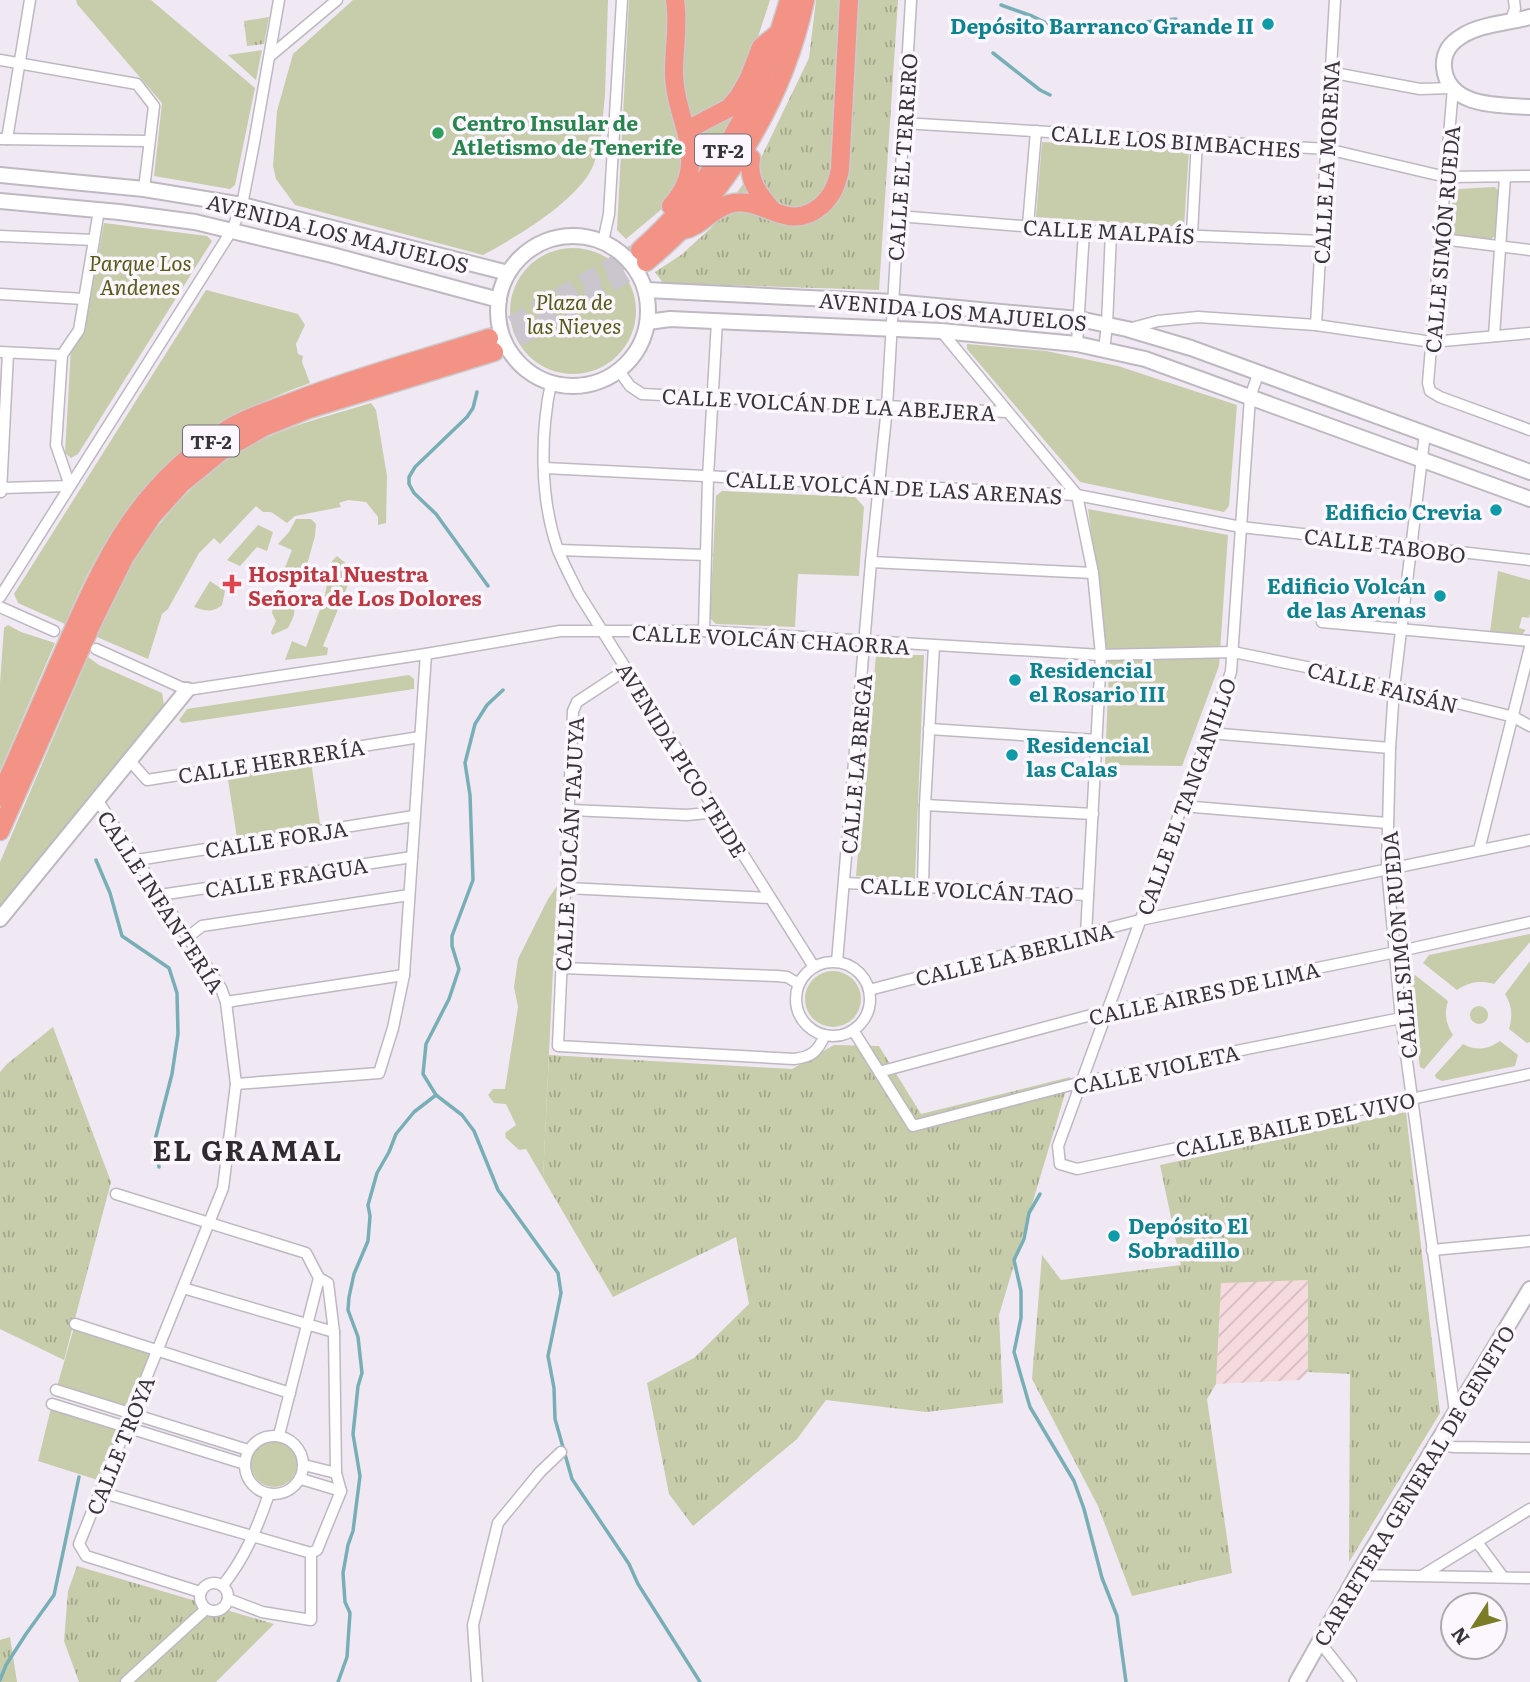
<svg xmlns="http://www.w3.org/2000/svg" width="1530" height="1682" font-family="Literata,serif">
	<defs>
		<pattern id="industrial-furrows" width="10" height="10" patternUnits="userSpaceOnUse" patternTransform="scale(1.75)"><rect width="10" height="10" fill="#f5dade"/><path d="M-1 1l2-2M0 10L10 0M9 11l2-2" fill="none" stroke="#d3bcbf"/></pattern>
		<pattern id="grass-tufts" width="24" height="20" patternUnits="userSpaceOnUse" patternTransform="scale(1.75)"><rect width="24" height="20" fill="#c7ccaa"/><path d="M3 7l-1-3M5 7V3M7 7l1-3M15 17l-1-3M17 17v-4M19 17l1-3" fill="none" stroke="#a3a68b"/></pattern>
	</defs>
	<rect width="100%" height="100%" fill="#f0e9f3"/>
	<polygon fill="url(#industrial-furrows)" points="1308,1278 1308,1372 1300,1380 1216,1384 1221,1282"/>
	<g fill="url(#grass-tufts)">
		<polygon points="816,0 898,0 879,290 663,283 655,272 681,255 712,227 759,162 809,58"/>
		<polygon points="269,17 264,44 247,46 244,21"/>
		<polygon points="53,1027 111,1182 64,1360 0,1329 0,1072 7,1064"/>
		<polygon points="834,1045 879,1046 921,1114 1070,1077 999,1315 1003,1403 926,1412 826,1400 797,1439 693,1526 669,1494 647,1383 694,1358 749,1304 736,1237 613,1297 543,1178 549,1055 792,1069"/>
		<polygon points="1406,1112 1440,1413 1349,1562 1350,1374 1308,1372 1308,1280 1221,1283 1216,1384 1207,1399 1232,1573 1132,1596 1098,1506 1032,1379 1042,1255 1061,1280 1181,1265 1160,1165"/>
		<polygon points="77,1566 274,1624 216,1682 79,1682 64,1641 68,1591"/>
		<polygon points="10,1637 17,1682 0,1682 0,1640"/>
	</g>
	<g fill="#c7ccaa">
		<polygon points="76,0 151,0 255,88 235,185 230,189 154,176 162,103 77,4"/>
		<path d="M353,0h255l-3,95 -6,61 -3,1c-8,39 -80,80 -113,98l-188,-50 -19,-26 -3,-13 4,-55 16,-57z"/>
		<polygon points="629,0 770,0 732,117 699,178 626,239 617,230"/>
		<polygon points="262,50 256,80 228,55"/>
		<polygon points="1042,142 1189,150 1184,227 1036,217"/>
		<polygon points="1495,187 1499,192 1495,236 1490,240 1455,236 1450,229 1453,195 1458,189"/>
		<polygon points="104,223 207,236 212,241 78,454 71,458 65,453 71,348 84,332"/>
		<circle cx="573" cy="311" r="63"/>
		<path d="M206,290l92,24 7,11 -9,19 2,10 5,2 -1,6 8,21c-128,45 -194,117 -245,241l-47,-21 -4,-9z"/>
		<polygon points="967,344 1046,351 1118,366 1237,405 1229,506 1224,512 1080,482 967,349"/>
		<path d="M371,403l5,7 11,66 -1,47 -8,2v-8l-12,-15 -18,-2 -9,3 2,4 -46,9 -8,7 -16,-11h-8l-7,-6 -36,38 -6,-6 -15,15 -31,56 -6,5 -14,45 -51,-22c9,-21 18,-43 29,-63 32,-57 83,-112 144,-138 33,-14 68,-23 101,-33z"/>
		<polygon points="722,491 855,497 864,507 859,576 798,574 795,627 716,624 710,618 716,496"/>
		<polygon points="1088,509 1228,535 1219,666 1182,766 1105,765 1109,668"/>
		<path d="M296,519h15l5,5 -1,12 -12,43c-8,3 -15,4 -22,-2l11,-27 -14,-6 11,-12z"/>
		<polygon points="258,525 273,532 267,551 257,547 240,566 227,560"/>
		<polygon points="337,556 354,570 323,646 328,648 327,655 285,660 292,641 306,647 324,599 332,561"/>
		<polygon points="1498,571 1530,580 1530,613 1529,618 1522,617 1519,628 1526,630 1521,635 1490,632"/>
		<path d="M210,581l15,10 -3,14c-10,8 -16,6 -28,2z"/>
		<path d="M292,602c6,9 0,18 -4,26l-16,7 -1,-3 5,-11 -4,-8 1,-8z"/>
		<polygon points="8,625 21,632 55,643 0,771 0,683 4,628"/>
		<polygon points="876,655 924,655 915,879 856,876"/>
		<polygon points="88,657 99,665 162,693 164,705 0,907 0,862"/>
		<polygon points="409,675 414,679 414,689 182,723 179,720 187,709"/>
		<polygon points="310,754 321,831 238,844 226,767"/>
		<polygon points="557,886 543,1178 526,1149 519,1150 506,1138 505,1133 516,1125 506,1104 494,1103 488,1095 493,1089 505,1089 518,1007 514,987 518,959 548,899"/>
		<path d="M1530,934v8l-36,42c-14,-4 -25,-2 -37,6l-34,-27 6,-8z"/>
		<path d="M1530,961v81l-3,1 -18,-14c4,-14 3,-23 -4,-35z"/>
		<circle cx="833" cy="999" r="28"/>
		<path d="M1415,975l33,26c-4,13 -2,23 5,34l-29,34 -4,-2 -12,-86z"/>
		<circle cx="1479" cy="1015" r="9"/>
		<path d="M1500,1041l18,14 -3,11 -73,15 -6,-3 -1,-3 28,-31c13,7 24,6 37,-3z"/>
		<polygon points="75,1324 158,1350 132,1413 56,1390"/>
		<polygon points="52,1404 126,1427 104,1482 38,1461"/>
		<circle cx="274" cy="1464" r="23"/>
	</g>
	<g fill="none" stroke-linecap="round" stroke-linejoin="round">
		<g stroke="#78afb6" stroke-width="3.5">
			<polyline points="1001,5 1032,16 1061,30 1176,19"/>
			<polyline points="993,53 1040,90 1050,95"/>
			<polyline points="477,392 473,408 467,417 415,467 409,477 409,484 414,493 436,514 488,586"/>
			<polyline points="503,690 487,705 475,724 465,763 470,795 473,880 452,936 452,946 459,969 449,999 426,1044 423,1074 436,1095 462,1115 474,1131 498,1190 558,1273 561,1293 548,1356 554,1388 555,1419 572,1479 629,1564 638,1584 700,1682"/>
			<polyline points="96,860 110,893 122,936 169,968 177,993 178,1034 172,1074 155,1140 159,1167"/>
			<polyline points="1040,1194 1029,1213 1024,1239 1014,1260 1021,1291 1021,1318 1014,1352 1030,1407 1074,1481 1084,1509 1102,1578 1117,1616 1126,1682"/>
			<polyline points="0,1680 6,1665 26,1634 54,1595 79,1477"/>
			<polyline points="338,1682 347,1657 350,1613 345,1602 343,1573 348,1545 353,1531 360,1476 353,1434 358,1386 362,1373 358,1337 348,1310 349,1297 354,1274 368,1241 370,1216 368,1205 377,1173 389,1152 396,1134 414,1112 436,1095"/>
		</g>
		<g stroke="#cbc5ce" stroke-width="18" stroke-dasharray="18 9" stroke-linecap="butt">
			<polyline points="489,338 640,250"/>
			<polyline points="494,352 646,262"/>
		</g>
		<g stroke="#beb8c1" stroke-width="13">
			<g id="street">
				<polyline points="1510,22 1515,9 1514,0"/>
				<polyline points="270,56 337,0"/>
				<polyline points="0,60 137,84 154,106 144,189"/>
				<polyline points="1329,72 1420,89 1453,88 1428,383 1430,391 1440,397 1530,430"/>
				<polyline points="903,123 1327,149 1446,177 1530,176"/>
				<polyline points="0,139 148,141"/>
				<polyline points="7,139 30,0"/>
				<polyline points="898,216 1084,231 1321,241"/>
				<polyline points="1028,225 1036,131"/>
				<polyline points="1192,234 1197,140"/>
				<polyline points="0,236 94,240"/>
				<polyline points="1442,239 1530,250"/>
				<polyline points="603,242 609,214 622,0"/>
				<polyline points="0,294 84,299"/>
				<polyline points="1316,325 1335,0"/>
				<polyline points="1128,329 1158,321 1198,317 1316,325 1432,342 1530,333"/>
				<polyline points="941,331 1077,495 1093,573 1101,655 1086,934"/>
				<polyline points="1494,336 1505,177"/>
				<polyline points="1077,344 1084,231"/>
				<polyline points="1104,350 1107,325 1111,232"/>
				<polyline points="0,352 62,355"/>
				<polyline points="619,371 630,386 642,394 1007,412"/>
				<polyline points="1259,372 1250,397 1231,672 1058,1146 1060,1164 1077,1169 1530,1074"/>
				<path d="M551,383c-11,52 -11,116 7,167 6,15 14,30 21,44l235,373"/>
				<polyline points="1425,433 1394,689 1390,748 1387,868 1401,1018 1455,1412"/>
				<polyline points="545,468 1077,495 1241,527 1530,560"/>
				<polyline points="2,488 70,486 56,445 62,355 79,330 99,210"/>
				<polyline points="1,492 8,353"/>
				<polyline points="558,550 706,555"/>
				<polyline points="871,562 1093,573"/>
				<polyline points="0,597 232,230 242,205 254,143 279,0"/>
				<polyline points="0,607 54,631"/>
				<polyline points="1322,622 1530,641"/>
				<polyline points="704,631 708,477 717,321"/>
				<polyline points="96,649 187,690 426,654 560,631 704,631 1101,655 1233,652 1331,672 1514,717 1530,726"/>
				<path d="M627,669l-50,33 -4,9 -15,335 236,13c18,-2 24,-8 31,-24"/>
				<polyline points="929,729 1097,740"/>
				<polyline points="1209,733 1390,748"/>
				<polyline points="130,761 147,780 420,737"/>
				<polyline points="98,801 221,988 226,1002 236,1084 223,1188 79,1544 86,1556 200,1592"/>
				<polyline points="925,805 1093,814"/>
				<polyline points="1182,806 1387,823"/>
				<polyline points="570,810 687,815 717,812"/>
				<polyline points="1479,850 1530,647"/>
				<polyline points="137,860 414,816"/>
				<polyline points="845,883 1088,895"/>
				<polyline points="923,886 925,805 934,646"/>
				<polyline points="567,888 770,898"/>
				<polyline points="160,895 412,857"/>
				<polyline points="188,937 202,926 409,895"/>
				<polyline points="837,962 871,562 887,407 911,0"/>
				<circle cx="833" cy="999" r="37"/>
				<polyline points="562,968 777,976 787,977 799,984"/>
				<polyline points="869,990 1140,920 1530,840"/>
				<polyline points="226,1002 404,975"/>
				<polyline points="853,1030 913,1126 1082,1082 1401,1018"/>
				<polyline points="879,1072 1106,1011 1396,952 1530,922"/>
				<polyline points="236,1084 379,1073 393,1028 404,975 426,654"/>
				<polyline points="116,1194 306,1253 319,1278 328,1283 334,1332 336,1473 341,1491 317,1550 311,1553"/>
				<polyline points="1432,1250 1530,1241"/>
				<polyline points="183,1288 334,1332"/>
				<polyline points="75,1324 290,1393"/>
				<polyline points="56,1390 248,1450"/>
				<polyline points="52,1404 245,1464"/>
				<polyline points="279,1435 319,1278"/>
				<circle cx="274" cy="1465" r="29"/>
				<polyline points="1436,1444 1454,1447 1530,1448"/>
				<polyline points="304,1465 336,1473"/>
				<polyline points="301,1479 341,1491"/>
				<polyline points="100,1492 311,1553"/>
				<polyline points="1477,1542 1503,1577"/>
				<polyline points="1357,1575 1530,1578"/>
				<polyline points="1423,1575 1530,1509"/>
				<circle cx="214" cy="1597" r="14"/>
				<path d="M223,1585c22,-27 35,-59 46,-91"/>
				<polyline points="228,1599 262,1612 311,1620 311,1553"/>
				<polyline points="1319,1641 1351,1682"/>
				<polyline points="126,1682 206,1609"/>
				<polyline points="477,1682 473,1625 498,1523 540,1472 561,1452"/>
			</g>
		</g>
		<g stroke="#beb8c1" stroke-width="18">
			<g id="secondary">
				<path d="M1530,17c-21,6 -50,7 -68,19 -12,7 -19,17 -18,31 3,41 57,38 86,40"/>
				<polyline points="0,175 144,189 242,205 508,273"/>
				<polyline points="0,201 119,212 195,222 332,255 499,300"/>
				<circle cx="573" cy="311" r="75"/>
				<polyline points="646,290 893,302 1079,319 1127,329 1191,348 1530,472"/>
				<polyline points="648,322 670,319 941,331 1077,344 1145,359 1530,499"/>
				<polyline points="0,919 187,690"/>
				<polyline points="1297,1682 1357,1575 1530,1289"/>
			</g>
		</g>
		<g stroke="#cbcacc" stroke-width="21">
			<g id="highway">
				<polyline points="687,130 729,108 739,96 749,78 761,47 780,32"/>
				<path d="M751,158c-4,22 8,37 22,53"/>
				<path d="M671,206c42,-46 2,-87 3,-135 0,-24 5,-47 1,-71"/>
				<path d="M683,230c17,-3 29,-21 46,-26 34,-10 57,31 92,2 12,-11 16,-22 19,-37l9,-169"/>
				<path d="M640,250c75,-66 122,-155 149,-250"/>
				<path d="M646,262c80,-66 137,-160 159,-262"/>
				<path d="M0,797c21,-49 43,-97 64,-146 42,-95 75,-169 169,-225 18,-10 40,-17 59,-24 64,-25 132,-43 197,-64"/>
				<polyline points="0,831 92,623 124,558 152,516 182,483 220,452 264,427 309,409 494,352"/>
			</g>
		</g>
		<use href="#street" stroke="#fff" stroke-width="10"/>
		<use href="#secondary" stroke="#fff" stroke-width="14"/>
		<use href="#highway" stroke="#f39386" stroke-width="18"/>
	</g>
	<g fill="#0f9aa8" stroke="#fcf7ff" stroke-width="2.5">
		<circle cx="1268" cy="24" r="7"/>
		<circle cx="1496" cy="510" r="7"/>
		<circle cx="1440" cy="596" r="7"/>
		<circle cx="1015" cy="680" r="7"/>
		<circle cx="1012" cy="755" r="7"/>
		<circle cx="1114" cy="1236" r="7"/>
	</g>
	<circle fill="#2e9e5b" stroke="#fcf7ff" stroke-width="2.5" cx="438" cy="133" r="7"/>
	<path fill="#e0444e" stroke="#fcf7ff" stroke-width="2.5" d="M228.5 573.5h7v7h7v7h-7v7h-7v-7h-7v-7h7z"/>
	<g text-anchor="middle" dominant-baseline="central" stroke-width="7" stroke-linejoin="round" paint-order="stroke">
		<g fill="#fcf7ff" stroke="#736f74" stroke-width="2">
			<rect x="695" y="134.5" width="56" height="31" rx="5"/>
			<rect x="183" y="425.5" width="56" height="31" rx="5"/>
		</g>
		<g font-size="19" font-weight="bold" fill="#383539">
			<text x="723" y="150">TF-2</text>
			<text x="211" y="441">TF-2</text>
		</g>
		<g font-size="21" font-weight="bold" fill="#0d838f" stroke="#fcf7ff" text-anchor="end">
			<text x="1254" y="24">Depósito Barranco Grande II</text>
			<text x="1482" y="510">Edificio Crevia</text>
			<text x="1426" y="584">Edificio Volcán<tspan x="1426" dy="24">de las Arenas</tspan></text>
			<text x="1029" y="668" text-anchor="start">Residencial<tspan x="1029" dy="24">el Rosario III</tspan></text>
			<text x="1026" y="743" text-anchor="start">Residencial<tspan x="1026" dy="24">las Calas</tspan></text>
			<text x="1128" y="1224" text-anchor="start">Depósito El<tspan x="1128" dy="24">Sobradillo</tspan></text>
		</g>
		<g font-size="21" font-weight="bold" fill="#27864d" stroke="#fcf7ff" text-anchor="start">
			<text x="452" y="121">Centro Insular de<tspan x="452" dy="24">Atletismo de Tenerife</tspan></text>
		</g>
		<g font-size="21" fill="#383539" stroke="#fcf7ff">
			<text transform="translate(1176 140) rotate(4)">CALLE LOS BIMBACHES</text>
			<text transform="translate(901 157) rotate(-86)">CALLE EL TERRERO</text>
			<text transform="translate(1325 162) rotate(-87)">CALLE LA MORENA</text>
			<text transform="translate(1109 230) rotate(3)">CALLE MALPAÍS</text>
			<text transform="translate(338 232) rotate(14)">AVENIDA LOS MAJUELOS</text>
			<text transform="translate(1441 239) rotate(-85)">CALLE SIMÓN RUEDA</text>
			<text transform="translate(953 310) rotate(5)">AVENIDA LOS MAJUELOS</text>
			<text transform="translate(829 403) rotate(3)">CALLE VOLCÁN DE LA ABEJERA</text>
			<text transform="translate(894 486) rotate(3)">CALLE VOLCÁN DE LAS ARENAS</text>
			<text transform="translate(1385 544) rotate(7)">CALLE TABOBO</text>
			<text transform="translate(771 638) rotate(3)">CALLE VOLCÁN CHAORRA</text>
			<text transform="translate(1383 686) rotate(14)">CALLE FAISÁN</text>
			<text transform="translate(683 759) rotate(58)">AVENIDA PICO TEIDE</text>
			<text transform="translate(271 760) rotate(-9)">CALLE HERRERÍA</text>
			<text transform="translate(855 764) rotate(-85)">CALLE LA BREGA</text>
			<text transform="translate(1185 796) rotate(-70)">CALLE EL TANGANILLO</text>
			<text transform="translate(276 838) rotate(-9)">CALLE FORJA</text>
			<text transform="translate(568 844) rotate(-87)">CALLE VOLCÁN TAJUYA</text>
			<text transform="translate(286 876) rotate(-9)">CALLE FRAGUA</text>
			<text transform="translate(967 889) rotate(3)">CALLE VOLCÁN TAO</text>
			<text transform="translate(162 901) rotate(57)">CALLE INFANTERÍA</text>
			<text transform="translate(1398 945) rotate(-95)">CALLE SIMÓN RUEDA</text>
			<text transform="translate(1014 953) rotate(-14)">CALLE LA BERLINA</text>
			<text transform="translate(1204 992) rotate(-12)">CALLE AIRES DE LIMA</text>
			<text transform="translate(1156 1068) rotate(-12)">CALLE VIOLETA</text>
			<text transform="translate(1295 1123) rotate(-12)">CALLE BAILE DEL VIVO</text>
			<text transform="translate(119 1445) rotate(-68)">CALLE TROYA</text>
			<text transform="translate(1413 1485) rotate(-59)">CARRETERA GENERAL DE GENETO</text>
		</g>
		<g font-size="21" font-style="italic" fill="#555a17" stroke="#fcf7ff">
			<text x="140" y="261">Parque Los<tspan x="140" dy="24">Andenes</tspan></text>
			<text x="574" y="300">Plaza de<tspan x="574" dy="24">las Nieves</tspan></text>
		</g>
		<g font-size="21" font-weight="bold" fill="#be3a42" stroke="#fcf7ff" text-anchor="start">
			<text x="248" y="572">Hospital Nuestra<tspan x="248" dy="24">Señora de Los Dolores</tspan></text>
		</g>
		<g font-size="28" font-weight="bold" letter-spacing="2" fill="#302a32" stroke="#fcf7ff">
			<text x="248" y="1149">EL GRAMAL</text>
		</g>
	</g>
	<g transform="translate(1474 1626) rotate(234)"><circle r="33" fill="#fcf7ff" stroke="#aea9b0" stroke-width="2"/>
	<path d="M0-5L12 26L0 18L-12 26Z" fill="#7b7d26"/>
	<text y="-10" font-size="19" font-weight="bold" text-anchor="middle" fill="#383539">N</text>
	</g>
</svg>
